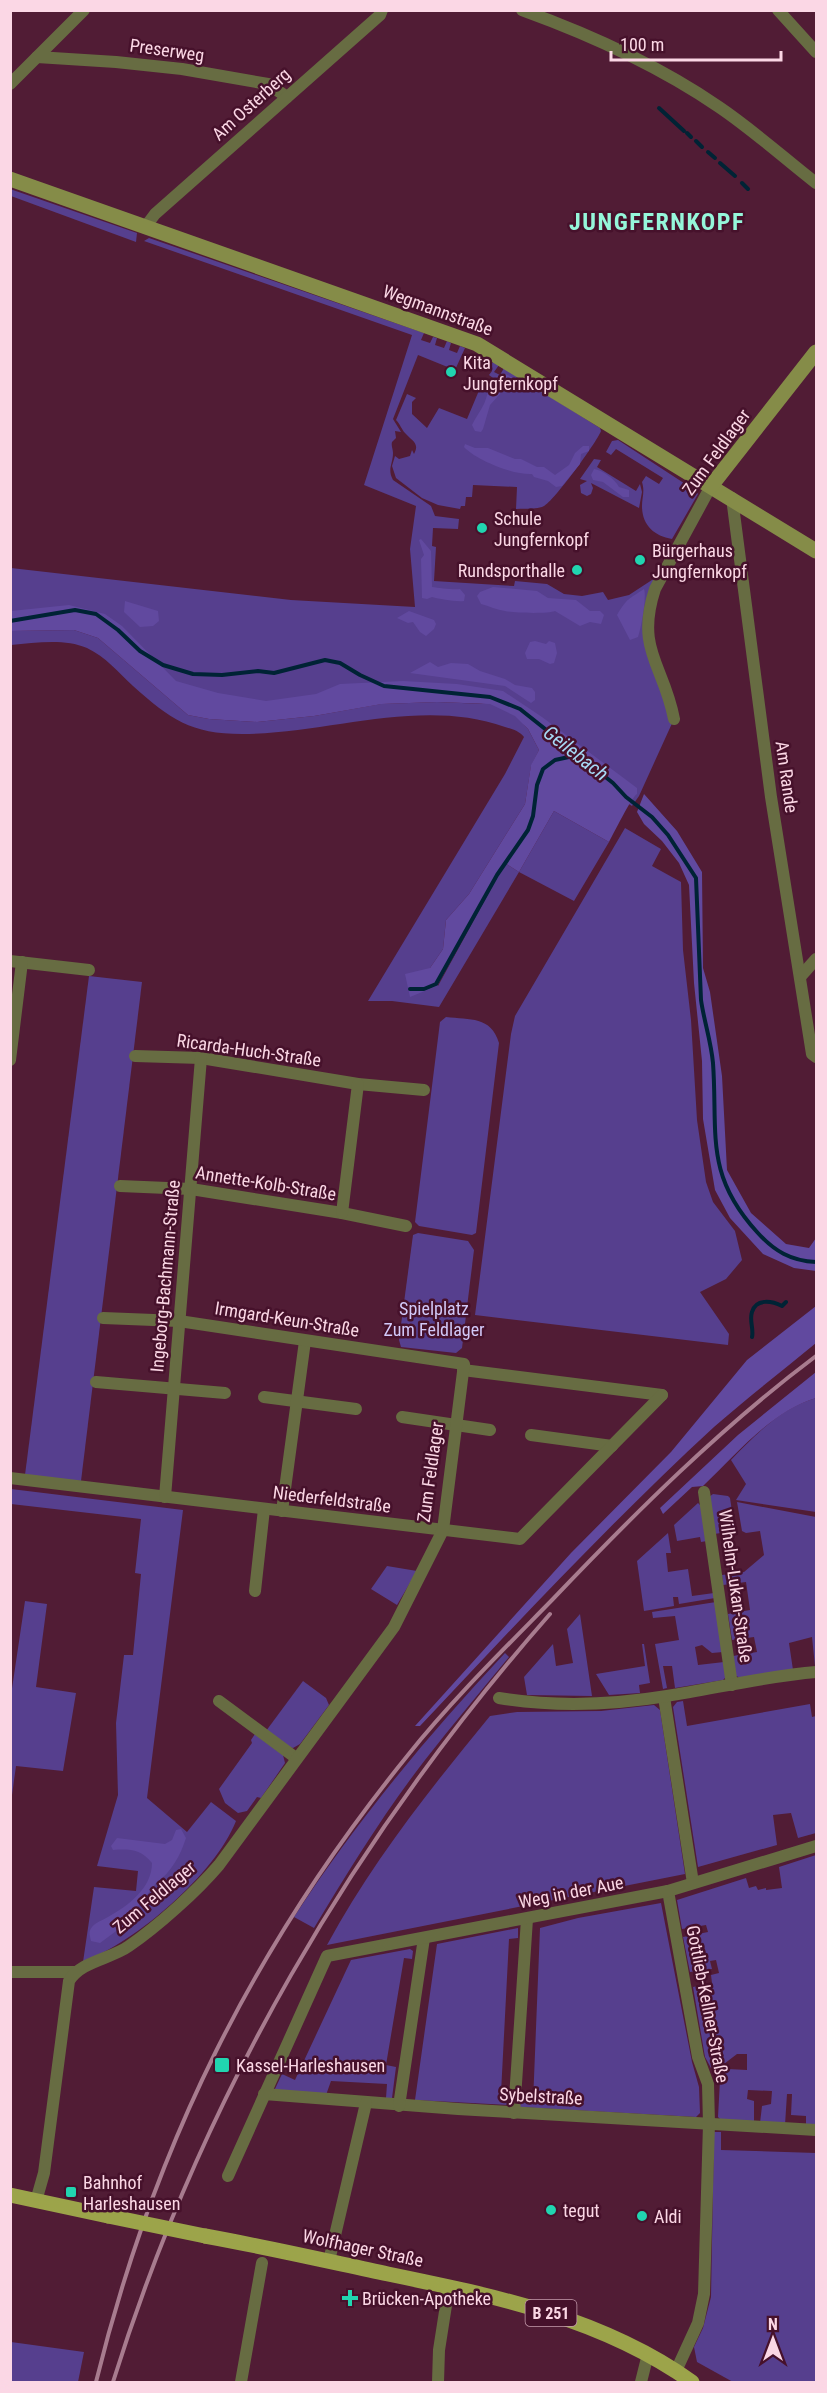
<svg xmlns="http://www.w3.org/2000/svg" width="827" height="2393" font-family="'Roboto Condensed',sans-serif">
	<rect width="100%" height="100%" fill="#511c35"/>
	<g fill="#563f8e">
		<polygon points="10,189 137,233 136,242 11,196"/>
		<path d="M149,238l275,95 -3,7 9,3 3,-6 4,1 -2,7 9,3 3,-7 4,2 -2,7 8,3 3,-7 5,2 -10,22 -37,-15 -25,64 8,13 -6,-1 1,7 -4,4c-1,4 1,7 1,11 0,11 -6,16 0,27l38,26 4,10 24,3 -1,10 -25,-1 -1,18 4,1 -2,34 80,5 1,-5 32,3 17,10 18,2 21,-4 5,8 21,-5 26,-17 -8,45 27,96 -35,77 -7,10 -33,-21 -76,-61 5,5 11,21 -8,16 -6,38 -56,90 -23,26 -3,29 -13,19 8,18 67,-123 14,9 35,-61 55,31 -35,59 -55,-29 -80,135 -47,-6h-24l137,-227 19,-37c-5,-6 -12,-8 -19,-10 -85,-30 -176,7 -263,7 -51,0 -72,-15 -109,-48 -15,-14 -27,-29 -46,-38 -23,-10 -52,-5 -76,-3l-1,-14 64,-1 24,8 90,77 21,4 48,3 57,-6 67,-12 56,-2 49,2 -43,-8 -227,13 -116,-76 -31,-12 -58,6v-59l280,32 124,7 -5,-58 6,-43 -52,-21 48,-150 -268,-94z"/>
		<path d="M493,362l6,3 -5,7 6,3 4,-7 96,60 1,3c-4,11 -48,71 -57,75 -8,4 -19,2 -28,3l1,-22 -44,-2 -1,12h-6l-1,9h-4l-1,3 -22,-4 -16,-7 -26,-20 -4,-12 3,-10 4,3 11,-3 2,-6 2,4c6,-11 -2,-13 -9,-21 -3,-3 -5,-9 -9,-13l11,-26 9,4 -4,4v12l15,14 12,-20 28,11 16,-38 8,4 2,-7 -4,-3 3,-4 -4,-3z"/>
		<path d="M618,440l78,51 2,3 -26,45c-18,-3 -30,-14 -30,-33 0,-9 3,-14 0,-24l4,-6 13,8 4,-6 -47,-29 -5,6 -5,-3 6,-11z"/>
		<polygon points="594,459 601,460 597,467 636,491 640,484 642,492 639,508 591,483 593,488 591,494 587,496 581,493 580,485 587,481 580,479"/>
		<polygon points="625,828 661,849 652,866 681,882 683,950 691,1020 697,1120 706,1182 713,1202 735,1231 742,1260 726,1279 700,1292 729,1334 728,1345 475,1315 511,1034 515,1016"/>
		<polygon points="89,976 142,982 81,1481 25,1475"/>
		<path d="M446,1017c24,3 45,-1 53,26l-23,190 -4,2 -53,-9 -4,-4 25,-200z"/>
		<polygon points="418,1233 468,1241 474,1250 462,1348 456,1353 401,1347 399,1340 413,1235"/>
		<path d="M816,1398v114l-80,-12 10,-16 -15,-24c25,-26 50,-52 85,-62z"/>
		<path d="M11,1489l172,21 -36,288 40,34 24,-30 25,19c-21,53 -99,120 -153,141l11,-75 42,4 2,-20 -41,-5 21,-71 -2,-72 8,-68h9l8,-81 -6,-1 6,-54 -130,-15z"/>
		<polygon points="713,1494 728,1496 730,1498 735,1531 714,1534 709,1497"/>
		<polygon points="737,1502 816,1517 816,1666 815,1666 812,1637 789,1643 793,1670 741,1678 736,1676 733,1656 757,1652 754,1637 732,1640 728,1614 750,1610 746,1582 723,1585 722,1575 744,1572 764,1555 760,1531 746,1533 742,1531"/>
		<polygon points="698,1503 701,1506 707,1541 701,1542 700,1537 677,1541 674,1525"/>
		<polygon points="668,1533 671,1553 666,1553 668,1572 688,1569 692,1596 714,1593 715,1598 679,1604 678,1597 673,1597 674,1606 644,1611 637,1561"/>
		<polygon points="387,1566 417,1571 397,1605 371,1589"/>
		<polygon points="25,1601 47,1604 36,1687 76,1693 63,1771 16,1766 12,1795 10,1702"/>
		<polygon points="716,1602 723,1652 712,1653 702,1645 695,1647 698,1665 724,1662 727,1676 723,1680 675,1688 672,1666 663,1666 667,1688 663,1689 655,1644 679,1640 675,1616 653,1618 652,1612"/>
		<polygon points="580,1614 592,1696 527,1695 524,1677 553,1644 556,1666 573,1663 567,1629"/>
		<polygon points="642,1644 644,1644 650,1683 639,1685 640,1693 609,1695 596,1674 645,1666"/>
		<path d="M505,1653l4,4c-28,34 -57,68 -84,103 -41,53 -76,110 -111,168l-20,-11c62,-95 133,-181 211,-264z"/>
		<polygon points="303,1681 326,1698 329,1705 300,1744 293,1748 289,1747 266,1731"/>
		<polygon points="683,1701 687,1726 810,1704 812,1717 816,1716 816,1833 798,1838 791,1813 773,1815 777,1845 698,1867 673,1707 677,1702"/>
		<path d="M654,1705l6,5 25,164 -358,71c45,-83 103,-156 163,-229l27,-4 84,-1z"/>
		<polygon points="255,1734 283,1755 285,1763 261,1798 257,1797 247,1811 238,1813 225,1803 219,1789 252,1743 251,1740"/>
		<polygon points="816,1855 816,2125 806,2125 806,2116 791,2115 792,2094 787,2094 785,2125 760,2123 762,2106 771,2104 772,2091 748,2090 747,2099 754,2101 754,2123 722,2121 718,2117 720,2080 728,2080 728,2078 720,2078 720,2072 728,2069 747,2070 747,2054 737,2054 720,2067 711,2068 705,2057 693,1987 712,1983 711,1975 719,1973 716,1960 710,1961 712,1969 690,1972 683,1937 708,1932 706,1925 682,1929 677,1900 746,1878 749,1888 756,1886 758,1890 766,1888 766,1890 782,1888 779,1867"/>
		<polygon points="661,1903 692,2062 699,2087 700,2113 696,2117 519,2107 520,2102 533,2103 540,1928 578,1918"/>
		<polygon points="518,1928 518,1938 509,1939 501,2093 509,2094 509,2105 415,2100 437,1944"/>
		<polygon points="410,1949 413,1951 412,1959 404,1958 386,2065 396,2067 392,2098 386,2098 387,2084 331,2081 326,2095 277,2091 275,2089 282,2074 295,2080 351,1960"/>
		<polygon points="714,2132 721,2132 721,2150 816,2153 816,2382 733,2382 697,2362 694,2347 703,2328 711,2297"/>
		<polygon points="11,2342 84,2352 78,2382 11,2382"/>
	</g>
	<g fill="#61499f">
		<path d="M503,373l25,12 2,2 -6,4 -13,-6h-9l-2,9 -10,11 -7,24 -2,3 -6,-1 -3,-6c3,-7 8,-13 12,-21 5,-11 5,-26 19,-31z"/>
		<path d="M465,444l10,4h13l27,11h6l16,8h7l11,8 14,-10 6,-12 8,-7h6v5l-8,3 -1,10 -18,22 -6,1 -8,-6 -14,-4 -2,-3c-19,1 -56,-14 -68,-27z"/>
		<path d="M594,469c8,1 21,10 25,18l10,3v7h-6l-20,-15 -10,-2 -2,-5z"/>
		<path d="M421,539l10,12 1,36c7,1 22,3 28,2l5,6 -1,6c-9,1 -24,-2 -32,-4l-5,2 -5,-1 -1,-39 3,-4 -5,-15z"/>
		<path d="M493,587l44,4 11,7 28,2 14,11h10l4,4 -3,9 -11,-2 -10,4 -25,-15c-7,3 -42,2 -50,0 -8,-1 -16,-5 -24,-7l-4,-8 3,-4z"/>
		<path d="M644,589c3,8 -3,40 -6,48l-8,3 -13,-25c10,-17 12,-16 27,-26z"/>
		<polygon points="125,601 158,611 159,621 153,626 140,627 124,612"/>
		<path d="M69,605l36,9 17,12 54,55 42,12 48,8 50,-7 24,-10 63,-3 54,3 46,7 39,26 95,71v6c-6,4 -23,39 -28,48l-55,-31 -35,61 -14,-9 -68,123 -27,11 -5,-23 25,-6 13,-19 3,-29 23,-26 56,-90 6,-39 8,-15 -11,-21 -13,-13 -25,-12 -53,-2 -55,2 -68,12 -57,6 -48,-3 -21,-4 -90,-77 -24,-8 -63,1v-20z"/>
		<polygon points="409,611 434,620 436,624 434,629 426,636 420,632 413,622 408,623 397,618"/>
		<polygon points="535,641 546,644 549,641 555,643 557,653 554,663 550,664 539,659 527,659 525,653 530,642"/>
		<polygon points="430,662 438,667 451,663 468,664 480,671 505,679 515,685 532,688 535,692 535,700 531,703 505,686 410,673"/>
		<polygon points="644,794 677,831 702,872 703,968 710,992 722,1076 727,1170 751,1213 786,1244 809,1248 816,1238 816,1271 794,1268 763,1254 730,1218 715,1190 703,1119 702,1061 694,983 689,885 679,863 662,841 644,824 637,812"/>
		<path d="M816,1306v37c-34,28 -69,55 -102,84 -103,95 -198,197 -294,299h-5l156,-173 100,-101 76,-92z"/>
		<path d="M816,1372v26c-46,14 -79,56 -113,88l-11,1 -29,27 -3,-6 78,-73z"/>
		<path d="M181,1829l5,9c-5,16 -15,35 -30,45l-33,43 -23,17 -9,-2c-1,-6 -3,-9 1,-14 4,-5 11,-7 16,-10 20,-11 44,-29 44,-54 -11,-14 -23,-14 -39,-13l-2,-4 6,-8 48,6 7,-4 4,-10z"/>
	</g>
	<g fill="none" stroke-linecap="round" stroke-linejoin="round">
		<g stroke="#002335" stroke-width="4">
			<polyline points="659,108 684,131"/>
			<polyline points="687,133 691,137"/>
			<polyline points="696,141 702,147"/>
			<polyline points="708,152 715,158"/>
			<polyline points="720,163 735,176"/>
			<polyline points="742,183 748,189"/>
			<path d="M10,621l65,-11 21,4 22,16 22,21 23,14 30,9 29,1 36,-4 16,2 51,-13 15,3 20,12 24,11 106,11 30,12 93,74 13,14 26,20 16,18 28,43 5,122c3,21 10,41 12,63 5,70 -9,111 44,169 17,19 34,29 59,30"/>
			<polyline points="410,989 424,989 436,984 497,875 528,830 533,816 537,785 543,769 555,760 578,755"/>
			<path d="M752,1337c2,-8 -3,-17 0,-25 4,-14 20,-11 30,-6l4,-4"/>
		</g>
		<g stroke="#676c42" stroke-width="12">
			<path d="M522,10c69,25 136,55 197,97 34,23 65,51 97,76"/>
			<polyline points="778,10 816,52"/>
			<polyline points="37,57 116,62 182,69 268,84 287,97"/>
			<polyline points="10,84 84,10"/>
			<polyline points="146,226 155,214 380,15 382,10"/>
			<polyline points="732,498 771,797 812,1054 816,1057"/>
			<path d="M674,719c-10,-54 -39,-69 -19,-130l56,-103"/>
			<polyline points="10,961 89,970"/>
			<polyline points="801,976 816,959"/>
			<polyline points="135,1056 201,1058 358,1084 424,1090"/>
			<polyline points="10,1060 22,962"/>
			<polyline points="120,1186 191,1189 342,1213 406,1226"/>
			<polyline points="342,1213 358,1084"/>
			<polyline points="463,1370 662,1395"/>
			<polyline points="96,1382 225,1393"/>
			<polyline points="264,1397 356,1409"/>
			<polyline points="402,1417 490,1430"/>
			<polyline points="531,1435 612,1446"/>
			<polyline points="10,1478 520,1539 662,1395"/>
			<polyline points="704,1492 732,1685"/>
			<polyline points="165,1497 201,1058"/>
			<polyline points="282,1511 305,1341"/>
			<polyline points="255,1591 264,1509"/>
			<polyline points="664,1697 693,1883"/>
			<path d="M499,1698c55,9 113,7 168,-2 50,-8 100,-20 149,-24"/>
			<polyline points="219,1701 296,1758"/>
			<polyline points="668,1891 698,2057 708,2084 709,2124 704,2294 698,2323 676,2371"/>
			<polyline points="10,1972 75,1972"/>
			<polyline points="264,2094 458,2109 816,2130"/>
			<polyline points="399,2106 424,1938"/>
			<polyline points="514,2113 527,1919"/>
			<polyline points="228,2176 327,1956 668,1891 816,1846"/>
			<path d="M36,2201l8,-28 25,-192c12,-20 42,-22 60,-35 29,-20 67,-54 90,-81l175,-238 49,-97 21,-166 -285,-43 -76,-3"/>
			<polyline points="329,2261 366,2103"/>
			<polyline points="241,2382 262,2263"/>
			<polyline points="438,2382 439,2350 449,2286"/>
			<polyline points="641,2382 648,2354"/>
		</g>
		<g stroke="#858c48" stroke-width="15">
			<polyline points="10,179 477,344 816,551"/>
			<polyline points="711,486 816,352"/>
		</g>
		<g stroke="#9ca44a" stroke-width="15">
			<polyline points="10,2195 108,2216"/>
			<path d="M205,2236c61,11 122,25 183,38 107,22 214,44 304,108"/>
		</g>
		<g stroke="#a87c8f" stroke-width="4">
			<path d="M96,2382c58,-236 158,-437 312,-627 44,-55 95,-105 144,-155 83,-87 168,-172 264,-244"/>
			<path d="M113,2382c89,-285 240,-544 437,-768"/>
		</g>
		<polyline stroke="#9ca44a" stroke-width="15" points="108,2216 205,2236"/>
	</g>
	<g fill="#21d5b0" stroke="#46112b" stroke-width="2">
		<circle cx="451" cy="372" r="6"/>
		<circle cx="482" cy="528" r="6"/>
		<circle cx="640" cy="560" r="6"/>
		<circle cx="577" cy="570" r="6"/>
		<rect x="214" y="2057" width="16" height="16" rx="3"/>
		<rect x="65" y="2186" width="12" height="12" rx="3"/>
		<circle cx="551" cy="2210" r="6"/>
		<circle cx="642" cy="2216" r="6"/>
		<path d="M347 2289h6v6h6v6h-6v6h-6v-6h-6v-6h6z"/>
	</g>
	<g text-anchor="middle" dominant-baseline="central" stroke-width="5" stroke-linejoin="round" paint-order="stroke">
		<rect fill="#46112b" stroke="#c59cad" stroke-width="1.5" x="525.5" y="2300" width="51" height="26" rx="4.5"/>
		<g font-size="16" font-weight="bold" fill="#fbd7e5">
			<text x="551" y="2313">B 251</text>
		</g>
		<g font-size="18" fill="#fbd7e5" stroke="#46112b">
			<text transform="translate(167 50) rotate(8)">Preserweg</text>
			<text transform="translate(251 104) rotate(-42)">Am Osterberg</text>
			<text transform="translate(438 310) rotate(20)">Wegmannstraße</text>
			<text transform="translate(716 452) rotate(-54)">Zum Feldlager</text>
			<text transform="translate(787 777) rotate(82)">Am Rande</text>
			<text transform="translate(249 1050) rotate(8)">Ricarda-Huch-Straße</text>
			<text transform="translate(266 1183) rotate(9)">Annette-Kolb-Straße</text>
			<text transform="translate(165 1276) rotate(-85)">Ingeborg-Bachmann-Straße</text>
			<text transform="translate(287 1319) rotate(9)">Irmgard-Keun-Straße</text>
			<text transform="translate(430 1472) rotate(-82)">Zum Feldlager</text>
			<text transform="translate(332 1499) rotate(7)">Niederfeldstraße</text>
			<text transform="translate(736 1586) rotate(82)">Wilhelm-Lukan-Straße</text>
			<text transform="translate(571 1892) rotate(-11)">Weg in der Aue</text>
			<text transform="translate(154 1897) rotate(-40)">Zum Feldlager</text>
			<text transform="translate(708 2004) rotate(79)">Gottlieb-Kellner-Straße</text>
			<text transform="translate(541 2096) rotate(3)">Sybelstraße</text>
			<text transform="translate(363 2248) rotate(12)">Wolfhager Straße</text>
		</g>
		<g font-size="18" fill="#fbd7e5" stroke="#46112b" text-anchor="start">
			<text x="463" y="362">Kita<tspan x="463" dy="21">Jungfernkopf</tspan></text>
			<text x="494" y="518">Schule<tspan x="494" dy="21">Jungfernkopf</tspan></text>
			<text x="652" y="550">Bürgerhaus<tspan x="652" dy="21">Jungfernkopf</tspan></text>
			<text x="565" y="570" text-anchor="end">Rundsporthalle</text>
			<text x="236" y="2065">Kassel-Harleshausen</text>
			<text x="83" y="2182">Bahnhof<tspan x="83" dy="21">Harleshausen</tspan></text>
			<text x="563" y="2210">tegut</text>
			<text x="654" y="2216">Aldi</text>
			<text x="362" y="2298">Brücken-Apotheke</text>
		</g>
		<g font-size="18" fill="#d2c9f9" stroke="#46112b">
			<text x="434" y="1308">Spielplatz<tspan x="434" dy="21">Zum Feldlager</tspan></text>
		</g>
		<g font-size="20" font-style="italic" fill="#a7daf6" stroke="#46112b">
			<text transform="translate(576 753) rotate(38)">Geilebach</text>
		</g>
		<g font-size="24" font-weight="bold" letter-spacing="1.5" fill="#95f6da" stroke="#46112b">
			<text x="657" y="222">JUNGFERNKOPF</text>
		</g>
	</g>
	<rect width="827" height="2393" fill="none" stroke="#fbd7e5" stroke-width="24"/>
	<g transform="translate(773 2339)" stroke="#46112b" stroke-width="4.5" paint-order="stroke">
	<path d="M0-4.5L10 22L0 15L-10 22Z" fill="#fbd7e5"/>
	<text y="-9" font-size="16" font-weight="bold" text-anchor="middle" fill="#fbd7e5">N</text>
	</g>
	<path d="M611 51v9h170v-9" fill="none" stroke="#fbd7e5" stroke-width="3"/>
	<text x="620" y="51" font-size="18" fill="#fbd7e5" stroke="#46112b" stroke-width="4.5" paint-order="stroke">100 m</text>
</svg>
